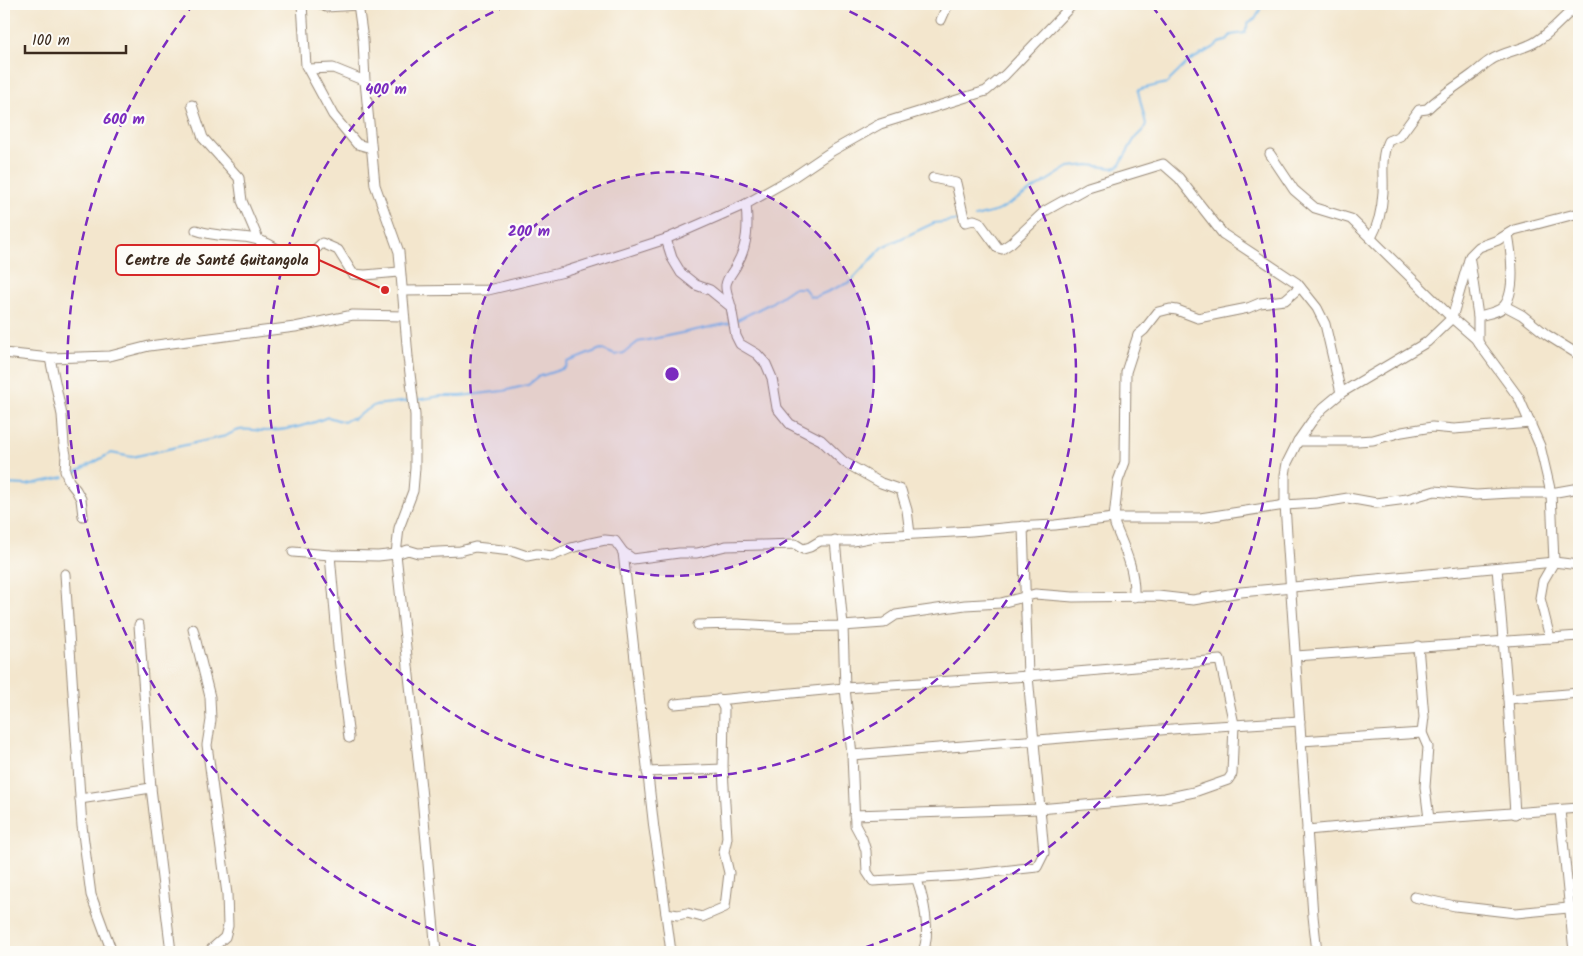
<svg xmlns="http://www.w3.org/2000/svg" width="1583" height="956" font-family="Kalam,sans-serif">
	<rect width="100%" height="100%" fill="#fdfcf7"/>
	<filter id="ink" filterUnits="userSpaceOnUse"><feTurbulence type="fractalNoise" baseFrequency=".02" numOctaves="2"/><feDisplacementMap in="SourceGraphic" scale="10" xChannelSelector="R" yChannelSelector="G"/><feConvolveMatrix kernelMatrix="1 2 1 2 8 2 1 2 1" color-interpolation-filters="sRGB"/></filter>
	<filter id="wash" filterUnits="userSpaceOnUse"><feTurbulence type="fractalNoise" baseFrequency=".0096" numOctaves="4" result="noise"/><feDisplacementMap in="SourceGraphic" scale="20" xChannelSelector="R" yChannelSelector="G"/><feGaussianBlur stdDeviation="1.12" result="paint"/><feColorMatrix in="noise" values="0 0 0 0 0 0 0 0 0 0 0 0 0 0 0 0 0 1.4 0 .05"/><feComposite in="paint" operator="in"/></filter>
	<g filter="url(#wash)">
		<rect width="100%" height="100%" fill="#f3e6cd"/>
		<g fill="none" stroke-linecap="round" stroke-linejoin="round">
			<g stroke="#74b7ea" stroke-width="2">
				<polyline points="975,217 998,211 1069,167 1089,165 1113,168 1119,166 1135,138 1144,129 1146,124 1138,91 1141,89 1167,83 1189,61 1213,48 1219,43 1226,41 1231,35 1245,33 1248,23 1256,18 1261,7 1266,4"/>
				<polyline points="737,320 771,303 793,288 804,288 810,296 815,297 850,282 883,247 934,223 961,220"/>
				<polyline points="416,400 441,396 461,396 503,391 528,385 538,377 565,368 568,362 601,349 615,355 624,353 638,342 730,323"/>
				<path d="M71,475l40,-22 21,4 94,-21c18,-11 22,-5 41,-5 20,-1 43,-6 61,-14l16,5 7,-4 2,1 22,-14 34,-4"/>
				<polyline points="4,484 27,485 64,477"/>
			</g>
		</g>
	</g>
	<g filter="url(#ink)">
		<g fill="none" stroke-linecap="round" stroke-linejoin="round">
			<g stroke="#978876" stroke-width="11">
				<g id="minor">
					<polyline points="302,4 306,66 308,69 333,68 365,81"/>
					<polyline points="321,4 326,7 358,5"/>
					<polyline points="358,4 363,40 365,81 375,185 399,252 408,357 415,415 415,468 413,491 399,528 396,554 422,797 436,952"/>
					<polyline points="941,20 948,4"/>
					<polyline points="308,69 333,115 357,144 371,148"/>
					<polyline points="192,105 203,138 239,178 242,201 259,241"/>
					<polyline points="1270,154 1294,190 1315,208 1351,219 1452,318 1475,338 1519,398 1540,446 1551,493 1554,562 1543,581 1540,598 1550,638"/>
					<polyline points="933,178 956,183 965,222 974,220 979,222 998,248 1002,249 1011,243 1045,211 1088,187 1163,164 1179,178 1223,234 1297,283 1317,308 1325,324 1341,393"/>
					<path d="M196,230c18,7 35,5 54,8 18,3 31,13 44,24l10,-2 18,-17 16,7 15,24 12,1 34,-3"/>
					<path d="M1371,238c8,-14 11,-29 12,-46 1,-17 -3,-34 5,-51l12,-5 19,-26 8,-1c14,-14 30,-23 46,-35 6,-4 11,-10 18,-14 14,-9 32,-10 46,-19 13,-8 23,-20 35,-31"/>
					<polyline points="666,239 672,258 681,273 696,285 710,290 731,307 736,336 740,344 757,354 766,364 772,378 777,408 790,424 821,440 844,462 881,483 901,490 907,510 910,534"/>
					<polyline points="1470,261 1478,316 1478,342"/>
					<polyline points="403,291 488,290 564,272 666,239 746,204 792,178 832,151 880,124 986,91 1005,75 1073,4"/>
					<polyline points="1505,306 1522,315 1547,335 1579,355"/>
					<path d="M731,307c-1,-6 -6,-16 -5,-22 1,-8 8,-14 11,-21 11,-19 11,-39 9,-60"/>
					<path d="M1478,316c8,-2 19,-3 25,-9 14,-14 8,-56 5,-73"/>
					<polyline points="4,353 50,358 110,356 149,346 295,327 353,315 404,316"/>
					<polyline points="50,358 62,415 64,445 66,455 65,471 69,481 76,490 81,499 83,516"/>
					<polyline points="1298,441 1357,441 1373,440 1402,432 1432,427 1454,429 1531,423"/>
					<polyline points="835,540 843,626 845,688 852,755 855,825 862,838 866,851 867,872 873,881 957,876 1037,867 1044,853 1028,676 1023,526"/>
					<polyline points="293,552 330,555 378,556 396,554 408,550 418,553 460,551 475,547 512,551 527,556 537,554 552,556 571,548 586,544 605,540 615,541 623,552 633,559 679,553 697,553 726,546 795,544 803,549 810,547 820,541 853,541 879,536 972,531 1013,527 1055,525 1114,518 1200,518 1285,505 1317,503 1348,498 1376,503 1407,499 1435,491 1476,495 1511,493 1551,493 1579,488"/>
					<polyline points="623,552 654,829 659,861 671,952"/>
					<polyline points="330,555 339,658 349,738"/>
					<polyline points="1497,568 1508,699 1515,814"/>
					<polyline points="65,574 82,826 91,895 112,952"/>
					<path d="M1134,597c1,-28 -9,-47 -19,-72l-1,-7 4,-37 7,-19 1,-90 12,-37 6,-5 14,-18 12,-3 7,1 21,8 50,-10 12,-5 25,-3 15,-13"/>
					<polyline points="139,625 151,788 171,952"/>
					<polyline points="698,625 737,624 788,627 843,626 884,623 896,615 965,605 1001,603 1035,594 1073,597 1158,596 1193,600 1241,592 1554,562 1579,565"/>
					<polyline points="193,629 210,697 211,720 207,745 227,894 228,926 225,937 208,952"/>
					<polyline points="1418,646 1424,717 1422,733 1428,747 1425,787 1429,819"/>
					<polyline points="1296,656 1579,636"/>
					<polyline points="1508,699 1579,693"/>
					<polyline points="675,704 845,688 1028,676 1220,660 1234,724 1232,774 1228,780 1194,792 1165,798 1039,809 854,815"/>
					<polyline points="1301,741 1422,733"/>
					<polyline points="852,755 1185,728 1300,721"/>
					<polyline points="647,772 723,769"/>
					<polyline points="80,799 151,788"/>
					<polyline points="1560,810 1574,952"/>
					<polyline points="1307,830 1429,819 1579,808"/>
					<path d="M917,880c7,20 14,52 6,72"/>
					<polyline points="1414,897 1455,906 1516,913 1579,907"/>
					<polyline points="666,913 678,915 687,913 702,917 725,907 729,873 724,852 727,838 723,769 724,708 719,699"/>
					<polyline points="1317,952 1313,916 1285,505 1285,475 1287,463 1298,441 1312,421 1323,408 1341,393 1427,342 1452,318 1470,256 1479,247 1498,240 1514,230 1579,213"/>
				</g>
			</g>
			<use href="#minor" stroke="#fff" stroke-width="9"/>
		</g>
	</g>
	<circle cx="672" cy="374" r="202" fill="#7b2cbf" fill-opacity=".12"/>
	<g fill="none" stroke="#7b2cbf" stroke-width="2.5" stroke-dasharray="9 6">
		<circle cx="672" cy="374" r="202"/>
		<path d="M836 5A404 404 0 1 1 508 5"/>
		<path d="M490 951A605 605 0 0 1 192 6M1152 6A605 605 0 0 1 854 951"/>
	</g>
	<circle cx="672" cy="374" r="8" fill="#7b2cbf" stroke="#fdfcf7" stroke-width="2.5"/>
	<g font-size="15" text-anchor="middle" font-weight="bold" fill="#7b2cbf" stroke="#fdfcf7" stroke-width="4.5" stroke-linejoin="round" paint-order="stroke">
		<text x="386" y="94">400 m</text>
		<text x="124" y="124">600 m</text>
		<text x="529" y="236">200 m</text>
	</g>
	<path fill="none" stroke="#d62828" stroke-width="2" d="M385 290L319 260"/>
	<circle fill="#d62828" stroke="#fdfcf7" stroke-width="2" cx="385" cy="290" r="5"/>
	<rect fill="#fdfcf7" stroke="#d62828" stroke-width="2" x="116" y="245" width="203" height="30" rx="5"/>
	<g font-size="15" text-anchor="middle" font-weight="bold" fill="#3b2a1e">
		<text x="217" y="265">Centre de Santé Guitangola</text>
	</g>
	<rect width="1583" height="956" fill="none" stroke="#fdfcf7" stroke-width="20"/>
	<path d="M25 45v8h101v-8" fill="none" stroke="#3b2a1e" stroke-width="2.5"/>
	<text x="32" y="45" font-size="15" fill="#3b2a1e" stroke="#fdfcf7" stroke-width="4" paint-order="stroke">100 m</text>
</svg>
